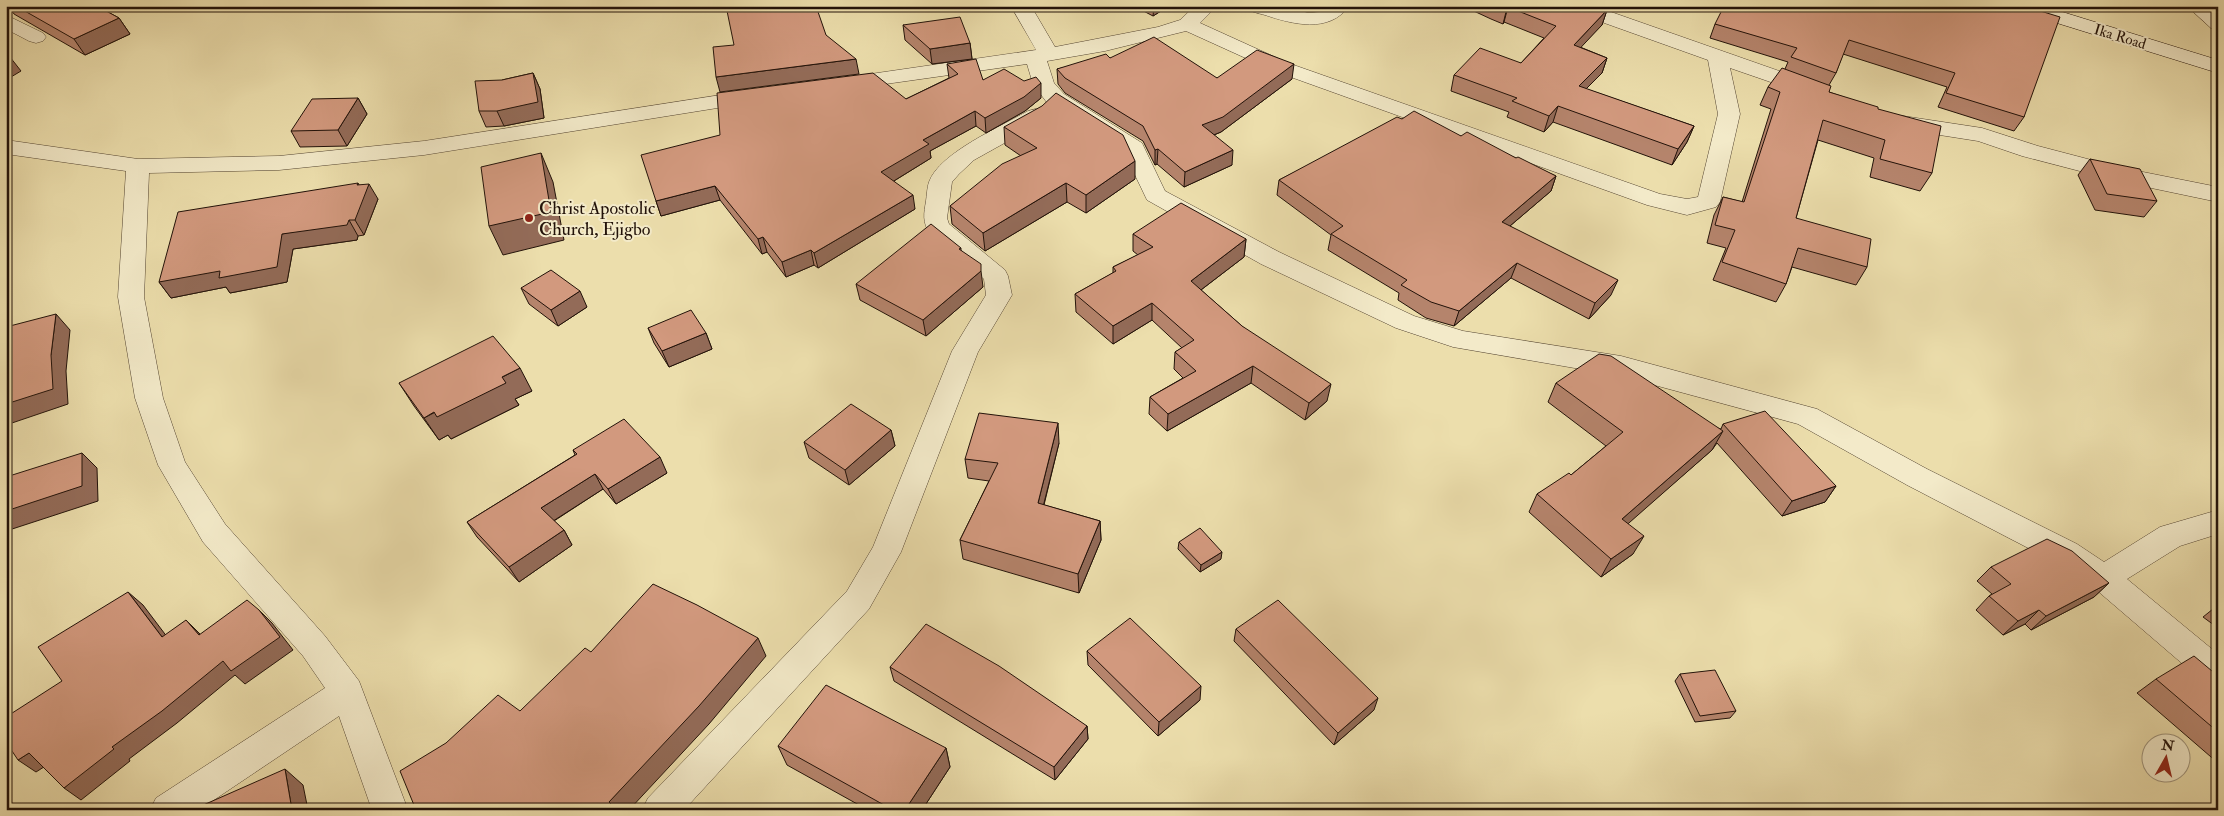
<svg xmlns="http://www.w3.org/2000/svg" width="2224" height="816" font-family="'IM FELL Double Pica',serif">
	<rect width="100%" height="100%" fill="#ecdeac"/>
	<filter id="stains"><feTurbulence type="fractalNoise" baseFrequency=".004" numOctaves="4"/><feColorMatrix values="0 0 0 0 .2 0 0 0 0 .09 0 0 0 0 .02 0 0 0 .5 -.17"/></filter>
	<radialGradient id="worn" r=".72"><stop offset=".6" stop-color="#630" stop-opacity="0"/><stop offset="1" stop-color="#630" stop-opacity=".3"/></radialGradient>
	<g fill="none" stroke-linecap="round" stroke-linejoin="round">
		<g stroke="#544532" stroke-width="1">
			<g id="street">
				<polygon points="1011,6 1031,6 1055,47 1158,27 1180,20 1195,6 1217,6 1200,23 1288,63 1660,194 1687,199 1698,197 1718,114 1708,60 1568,10 1565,6 1594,6 1819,85 1822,90 1819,95 1811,96 1730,68 1740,114 1720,202 1716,207 1687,215 1647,205 1274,71 1186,31 1105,51 1047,61 1054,83 1064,94 1142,143 1165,191 1279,252 1414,316 1463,331 1621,356 1817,409 1927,469 2077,544 2104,562 2160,527 2218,510 2218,534 2180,546 2127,579 2218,654 2218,689 2206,684 2093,587 2055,562 1907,485 1798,424 1621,376 1453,347 1396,328 1261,264 1147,200 1124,152 1048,104 1033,84 1027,64 843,90 836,88 832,84 836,80 843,78 1036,50"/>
				<path d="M1244,6h33l32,7 10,-1 8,-6h22c-20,28 -57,18 -84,9 -7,-2 -16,-3 -21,-9z"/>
				<polygon points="2187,6 2209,6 2218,14 2218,30 2211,28"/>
				<polygon points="6,15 43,33 46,37 43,41 36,43 29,41 6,29"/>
				<polygon points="753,90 761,91 764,96 761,101 424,155 279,170 149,173 144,297 163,398 185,462 225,524 325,636 359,681 408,810 372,810 339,716 199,810 150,810 156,798 325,688 303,656 203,542 158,465 135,398 118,297 126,171 6,154 6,140 138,159 279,156 424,141"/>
				<path d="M1036,109l8,2 3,5 -3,5 -70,39 -15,14 -7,8 -5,36 2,6 56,46 3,6 4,19 -34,57 -77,200 -32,57 -185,201h-42l6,-12 199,-207 26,-44 79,-196 34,-56 -2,-16 -54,-45c-8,-12 -6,-21 -4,-33 1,-6 1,-14 3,-19 10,-29 73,-56 99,-71z"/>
				<polygon points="1903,116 1982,128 2038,146 2118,167 2218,187 2218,202 2118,181 2022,156 1978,141 1895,128 1892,123 1895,118"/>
			</g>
		</g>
		<g stroke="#221209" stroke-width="1">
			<polygon id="secondary" points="2012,6 2043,6 2218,60 2218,73 2015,10"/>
		</g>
		<use href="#street" fill="#f3eac9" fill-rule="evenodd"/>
		<use href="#secondary" fill="#f3eac9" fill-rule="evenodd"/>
	</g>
	<g fill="#b5846c" stroke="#221209">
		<polygon points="9,6 97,6 119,18 130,34 85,55 14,14"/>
		<polygon points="1134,6 1169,6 1153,16"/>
		<polygon points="1463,6 1598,6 1607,10 1602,25 1580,47 1607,58 1602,73 1586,89 1694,126 1687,142 1672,165 1553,122 1544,132 1507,117 1509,112 1451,91 1454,75 1521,63 1544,38 1504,22 1503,24 1491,19"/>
		<polygon points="2024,6 2024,117 2014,131 1938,107 1947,87 1843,54 1836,73 1829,85 1829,92 1878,109 1932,173 1920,191 1870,177 1874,158 1818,140 1796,218 1867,267 1856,285 1792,267 1786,284 1776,302 1713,280 1726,248 1707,243 1714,215 1723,197 1742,202 1771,109 1760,105 1768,87 1785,69 1788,62 1710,38 1715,24 1752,7"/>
		<polygon points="903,25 970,43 972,59 932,64 905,40"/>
		<polygon points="1110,58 1217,78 1292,79 1221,132 1214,135 1232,165 1184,187 1157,164 1155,165 1143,141 1065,93 1058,84 1057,69"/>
		<polygon points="947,64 983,80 1041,98 1025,111 986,133 976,126 930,151 931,158 894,181 915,209 818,268 814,265 786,277 767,252 762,254 720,200 661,216 656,201 906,99 949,78"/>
		<polygon points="533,73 540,89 544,118 504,126 486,127 479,111 502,80"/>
		<polygon points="358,98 367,114 347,146 300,147 291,131"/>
		<polygon points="1402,119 1461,136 1516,158 1556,176 1551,191 1510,226 1611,295 1589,319 1511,278 1454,326 1426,318 1398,300 1399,293 1328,250 1331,235 1277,195 1279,180"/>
		<polygon points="1004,127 1135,179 1086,213 1067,202 985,251 952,224 950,206 1021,156 1005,145"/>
		<polygon points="2090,159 2157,201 2144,217 2095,210 2078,175"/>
		<polygon points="359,185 378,199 364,235 358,236 357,240 293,249 287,282 230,293 226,287 171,298 159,282"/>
		<polygon points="1133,234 1246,239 1244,257 1201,290 1327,401 1305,420 1251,383 1167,431 1149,414 1150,397 1183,378 1174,369 1175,352 1182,348 1152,320 1113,344 1076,312 1075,294 1113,273 1113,267 1138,255 1133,251"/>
		<polygon points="961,248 961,250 983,287 926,336 860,300 856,284"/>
		<polygon points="521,288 587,307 558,326 529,304"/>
		<polygon points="648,328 706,333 712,349 669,367 654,343"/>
		<polygon points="399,383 532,391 515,399 519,405 451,439 448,435 439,440 414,406"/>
		<polygon points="1556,383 1721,429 1723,424 1836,486 1825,502 1782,516 1717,443 1712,450 1628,523 1633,554 1601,577 1529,512 1537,494 1571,475 1606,446 1548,402"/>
		<polygon points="891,430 895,446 849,485 809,458 804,442"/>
		<polygon points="1059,443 1044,505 1100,521 1101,540 1079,593 963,559 960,540 989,481 968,478 965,459"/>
		<polygon points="573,450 667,473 616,504 603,489 554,521 564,530 572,545 519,582 477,537 467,522 575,455"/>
		<polygon points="1179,542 1221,559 1200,572 1178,549"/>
		<polygon points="1991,567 2109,583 2094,597 2031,630 2025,624 2003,635 1976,610 1989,596 1992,594 1977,581"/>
		<polygon points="2218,605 2218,628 2203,617"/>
		<polygon points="1236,629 1374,710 1334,745 1234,641"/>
		<polygon points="1087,651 1200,700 1158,736 1088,665"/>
		<polygon points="890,667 1087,726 1088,739 1055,780 894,681"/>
		<polygon points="1680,674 1736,711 1730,718 1695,722 1675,681"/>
		<polygon points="2218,676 2218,763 2137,693 2156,679"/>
		<polygon points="778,746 946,748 950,767 922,810 868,810 787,765"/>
	</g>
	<g fill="#936b58" stroke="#221209">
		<polygon points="1154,6 1169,6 1153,16"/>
		<polygon points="1508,7 1504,22 1503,24 1507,8"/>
		<polygon points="1607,10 1602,25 1569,60 1574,45"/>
		<polygon points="119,18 130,34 85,55 74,39"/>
		<polygon points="970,43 972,59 932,64 930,49"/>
		<polygon points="10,57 21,71 6,80 6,59"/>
		<polygon points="1607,58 1602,73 1574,101 1579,86"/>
		<polygon points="856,59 859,74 720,92 716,77"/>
		<polygon points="1294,64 1292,79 1221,132 1201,140 1202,125"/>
		<polygon points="533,73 540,89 544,118 504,126 497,111"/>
		<polygon points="1041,83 1041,98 1025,111 986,133 985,118"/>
		<polygon points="358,98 367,114 347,146 338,130"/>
		<polygon points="1558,106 1553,122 1544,132 1549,116"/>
		<polygon points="975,111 976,126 930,151 931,158 884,187 881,172 923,140"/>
		<polygon points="1694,126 1687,142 1672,165 1678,149"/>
		<polygon points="1158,149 1157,164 1155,165 1155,150"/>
		<polygon points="1233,150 1232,165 1184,187 1185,172"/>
		<polygon points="541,153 553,182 564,240 503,255 489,226"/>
		<polygon points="1135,161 1135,179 1086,213 1086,195"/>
		<polygon points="1556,176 1551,191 1497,237 1502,222"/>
		<polygon points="358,183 364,195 369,184 378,199 364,235 355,220 357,185"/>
		<polygon points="1066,183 1067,202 985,251 983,233"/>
		<polygon points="715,186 720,200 661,216 656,201"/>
		<polygon points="913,195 915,209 818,268 814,253"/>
		<polygon points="349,220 358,236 357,240 293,249 287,282 230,293 226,287 171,298 159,282 282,234"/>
		<polygon points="763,237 767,252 762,254 758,239"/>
		<polygon points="1246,239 1244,257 1189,299 1191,281"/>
		<polygon points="811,250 814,265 786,277 782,262"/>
		<polygon points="1517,263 1511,278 1454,326 1459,311"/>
		<polygon points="981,271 983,287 926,336 923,320"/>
		<polygon points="1618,280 1611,295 1589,319 1595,303"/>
		<polygon points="580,291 587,307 558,326 551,310"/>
		<polygon points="1152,303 1152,320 1113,344 1113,326"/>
		<polygon points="56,314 70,330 66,371 68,404 6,425 6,404 51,355"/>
		<polygon points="706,333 712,349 669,367 662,351"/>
		<polygon points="1253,366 1251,383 1167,431 1168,414"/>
		<polygon points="520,368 532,391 515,399 519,405 451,439 448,435 439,440 424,418"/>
		<polygon points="1331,384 1327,401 1305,420 1309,403"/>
		<polygon points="1058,423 1059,443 1039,523 1038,503"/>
		<polygon points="891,430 895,446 849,485 845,470"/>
		<polygon points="1723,431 1712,450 1613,537 1622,519"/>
		<polygon points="82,453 97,468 98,501 6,531 6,511"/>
		<polygon points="660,457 667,473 616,504 608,489"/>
		<polygon points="595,474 603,489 550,523 541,508"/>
		<polygon points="1836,486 1825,502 1782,516 1792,501"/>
		<polygon points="1100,521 1101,540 1079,593 1078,574"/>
		<polygon points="564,530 572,545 519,582 509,567"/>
		<polygon points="1644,536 1633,554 1601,577 1611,559"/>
		<polygon points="1222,552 1221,559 1200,572 1201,565"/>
		<polygon points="2109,583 2094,597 2031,630 2046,616"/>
		<polygon points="128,592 143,605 177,650 162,637"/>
		<polygon points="259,610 272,623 293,650 245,684 235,675 177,723 129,759 130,761 81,800 64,788 112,747"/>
		<polygon points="2039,610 2025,624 2003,635 2018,621"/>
		<polygon points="186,620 200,634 199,635"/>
		<polygon points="758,638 766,656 709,724 629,810 607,810 609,802"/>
		<polygon points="1201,686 1200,700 1158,736 1159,722"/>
		<polygon points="1378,698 1374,710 1334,745 1338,733"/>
		<polygon points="1087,726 1088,739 1055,780 1054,767"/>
		<polygon points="946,748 950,767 922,810 905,810"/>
		<polygon points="29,753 47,765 36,772 18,760"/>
		<polygon points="285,769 303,785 308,810 292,810"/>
	</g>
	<g fill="#d2997e" stroke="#221209">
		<polygon points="16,6 97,6 119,18 74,39"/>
		<polygon points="726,6 816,6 826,35 856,59 716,77 713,47 734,45"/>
		<polygon points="1501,6 1598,6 1607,10 1574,45 1607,58 1579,86 1694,126 1678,149 1558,106 1549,116 1512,101 1517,98 1454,75 1480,48 1521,63 1556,26 1508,7 1507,8"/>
		<polygon points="1724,6 2024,6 2060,17 2024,117 1946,93 1955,73 1849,40 1836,73 1791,57 1797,48 1715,24"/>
		<polygon points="960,17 970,43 930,49 903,25"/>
		<polygon points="1154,37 1217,78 1257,50 1294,64 1223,117 1202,125 1233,150 1185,172 1158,149 1155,150 1143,126 1065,78 1057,69 1106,54 1110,58"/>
		<polygon points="976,59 983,80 1004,69 1024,81 1036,77 1041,83 1024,97 985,118 975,111 923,140 929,144 881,172 913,195 814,253 811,250 782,262 763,237 758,239 715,186 656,201 641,155 720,135 717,93 873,73 906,99 958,74 947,64"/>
		<polygon points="1782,68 1831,86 1829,92 1878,107 1878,109 1941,126 1932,173 1880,159 1885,140 1823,120 1796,218 1871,239 1867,267 1798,248 1786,284 1722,262 1735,230 1715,225 1723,197 1744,202 1780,92 1768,87"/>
		<polygon points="533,73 538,102 497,111 479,111 475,81 502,80"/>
		<polygon points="1056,93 1123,135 1135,161 1086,195 1066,183 983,233 950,206 1002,164 1037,148 1004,127 1042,106"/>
		<polygon points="358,98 338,130 291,131 312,99"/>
		<polygon points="1414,111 1461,136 1467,132 1516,158 1518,157 1556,176 1502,222 1618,280 1595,303 1517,263 1459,311 1431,302 1401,285 1407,280 1331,234 1343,226 1279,180 1397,117 1402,119"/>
		<polygon points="541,153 551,212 489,226 481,167"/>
		<polygon points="2090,159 2140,169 2157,201 2107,194"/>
		<polygon points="358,183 357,185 369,184 355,220 349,220 347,225 282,234 277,267 219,278 220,271 159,282 178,212"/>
		<polygon points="1181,203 1246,239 1191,281 1242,326 1331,384 1309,403 1253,366 1168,414 1150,397 1196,371 1175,352 1194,340 1152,303 1113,326 1075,294 1116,271 1113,267 1153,247 1133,234"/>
		<polygon points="931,224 961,248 959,249 981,264 981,271 923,320 856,284"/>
		<polygon points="551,270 580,291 551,310 521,288"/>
		<polygon points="691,310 706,333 662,351 648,328"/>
		<polygon points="56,314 51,355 53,389 6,404 6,327"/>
		<polygon points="493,336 520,368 502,377 506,383 437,417 434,412 424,418 399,383"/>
		<polygon points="1599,354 1611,356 1723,431 1622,519 1644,536 1611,559 1537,494 1569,473 1571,475 1623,432 1556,383"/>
		<polygon points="851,404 891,430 845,470 804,442"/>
		<polygon points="1765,411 1836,486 1792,501 1723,424"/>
		<polygon points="979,413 1058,423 1038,503 1100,521 1078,574 960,540 998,463 965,459"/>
		<polygon points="624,419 660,457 608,489 595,474 541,508 564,530 509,567 467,522 577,454 573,450"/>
		<polygon points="82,453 82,486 6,511 6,477"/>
		<polygon points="1200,528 1222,552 1201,565 1179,542"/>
		<polygon points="2047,539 2072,551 2109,583 2046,616 2039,610 2018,621 1989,596 2011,584 1991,567"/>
		<polygon points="653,584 697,605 758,638 699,706 609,802 612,805 607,810 416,810 400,771 446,743 498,695 520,711 585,648 591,652"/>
		<polygon points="128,592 162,637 186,620 199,635 247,600 259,610 280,637 231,671 223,661 162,711 112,747 114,749 64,788 29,753 18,760 6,742 6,717 62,681 38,647"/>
		<polygon points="1278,600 1378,698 1338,733 1236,629"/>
		<polygon points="1130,618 1201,686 1159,722 1087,651"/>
		<polygon points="926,624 999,666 1087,726 1054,767 890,667"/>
		<polygon points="2194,656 2218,676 2218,732 2156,679"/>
		<polygon points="1715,670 1736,711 1700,716 1680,674"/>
		<polygon points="826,685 946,748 905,810 893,810 778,746"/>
		<polygon points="285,769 292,810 192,810"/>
	</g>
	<circle fill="#8f2418" stroke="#f3eac9" stroke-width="2" cx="529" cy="218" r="5"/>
	<g text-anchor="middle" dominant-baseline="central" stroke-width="4" stroke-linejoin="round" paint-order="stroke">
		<g font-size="15" fill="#221209" stroke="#f3eac9">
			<text transform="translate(2120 37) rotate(17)">Ika Road</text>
		</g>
		<g font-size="18" fill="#221209" stroke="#f3eac9" text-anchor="start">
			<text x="539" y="208">Christ Apostolic<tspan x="539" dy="21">Church, Ejigbo</tspan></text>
		</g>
	</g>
	<rect width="2224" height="816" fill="none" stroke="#ecdeac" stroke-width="25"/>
	<rect x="8" y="8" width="2209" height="801" fill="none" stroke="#221209" stroke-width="2.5"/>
	<rect x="12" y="12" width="2199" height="791" fill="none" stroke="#221209"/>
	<g transform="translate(2166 758) rotate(8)"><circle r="24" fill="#f3eac9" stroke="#9f947c"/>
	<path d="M0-4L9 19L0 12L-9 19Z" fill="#8f2418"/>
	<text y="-8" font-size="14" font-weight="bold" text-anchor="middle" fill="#221209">N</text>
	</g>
	<rect width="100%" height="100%" filter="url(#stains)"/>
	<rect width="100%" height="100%" fill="url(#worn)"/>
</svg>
